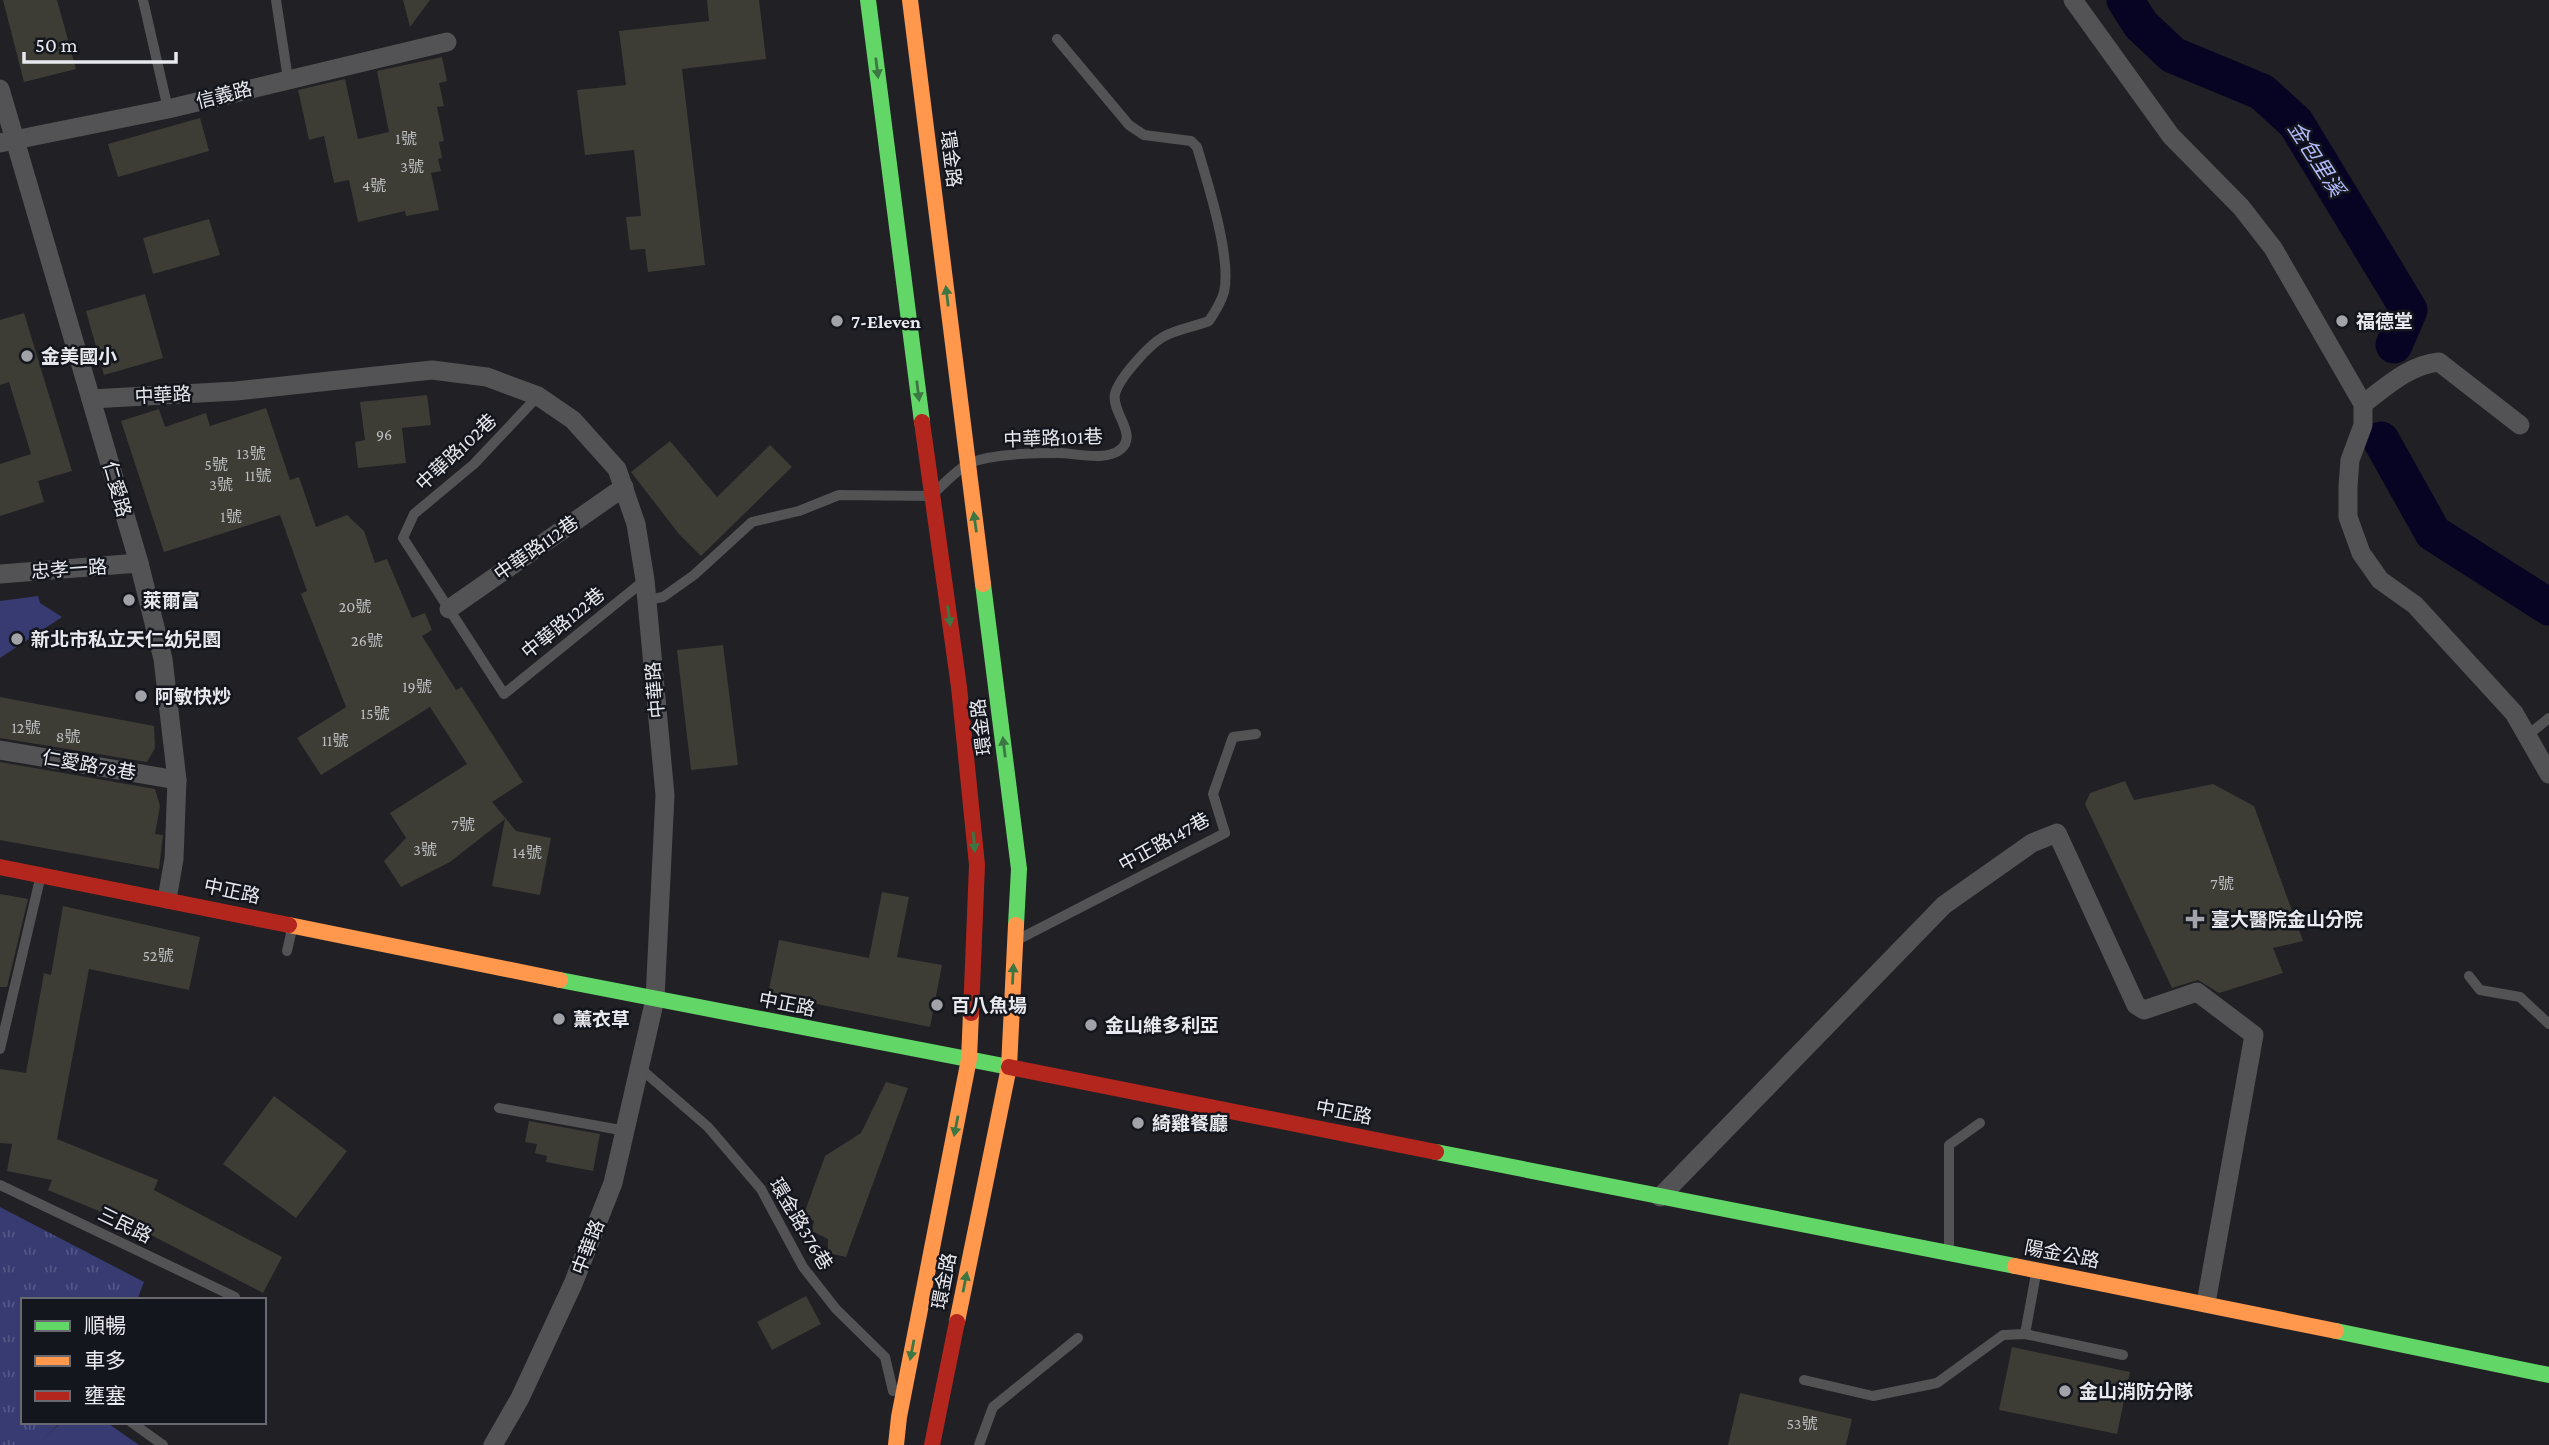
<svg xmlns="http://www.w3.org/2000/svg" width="2549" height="1445" font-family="'Crimson Pro','Noto Sans TC',serif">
	<defs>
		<pattern id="park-tufts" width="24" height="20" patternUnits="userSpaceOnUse" patternTransform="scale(1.75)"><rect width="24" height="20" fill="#373b72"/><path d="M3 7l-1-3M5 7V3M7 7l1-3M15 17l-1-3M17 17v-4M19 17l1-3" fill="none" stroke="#545786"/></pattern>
	</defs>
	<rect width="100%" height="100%" fill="#202025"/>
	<g fill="#373b72">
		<polygon points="38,596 40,603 62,617 0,658 0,601"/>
		<polygon points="62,1422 106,1422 139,1445 36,1445"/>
	</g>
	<polygon fill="url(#park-tufts)" points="0,1207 144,1282 137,1300 23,1300 23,1422 61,1422 37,1445 0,1445"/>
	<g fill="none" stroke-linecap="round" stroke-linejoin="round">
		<g stroke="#070322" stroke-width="37">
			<polyline points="2125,0 2141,25 2173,55 2262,92 2296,123 2409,310 2394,345"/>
			<polyline points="2381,440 2433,533 2549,607"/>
		</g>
	</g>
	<g fill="#3d3d36">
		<polygon points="3,0 57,0 76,69 24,82"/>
		<polygon points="403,0 430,0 410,27"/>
		<polygon points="707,0 759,0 766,59 682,69 705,265 648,272 645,249 630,250 626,217 641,216 634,150 585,155 577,90 626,85 619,31 709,21"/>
		<polygon points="442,57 447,81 439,83 444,106 437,107 444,141 439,142 442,158 438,159 441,171 431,173 439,210 406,216 405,211 358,222 349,180 334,183 324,136 309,140 298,90 345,79 358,139 389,132 377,71"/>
		<polygon points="200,118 209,151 118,177 108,144"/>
		<polygon points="209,219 220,255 153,274 143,238"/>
		<polygon points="145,294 163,358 104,375 86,311"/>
		<polygon points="24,313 72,471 38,481 44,502 0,516 0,464 31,454 9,382 0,385 0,320"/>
		<polygon points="427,395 431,425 402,428 406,463 358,468 355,442 365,440 360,402"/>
		<polygon points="266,408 290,480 299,477 316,527 347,515 364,531 375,563 387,559 412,618 425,613 432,630 422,636 456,690 462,687 523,782 492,802 516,831 551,838 540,895 492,886 505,819 450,862 401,887 384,861 406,838 390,813 467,764 430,707 321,775 297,738 346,707 301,594 307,591 280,515 164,552 121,421 159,409 165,427 206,413 210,426"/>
		<polygon points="670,441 717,497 770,445 792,467 701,556 679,534 631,472"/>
		<polygon points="723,645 738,765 691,770 677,650"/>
		<polygon points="0,697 154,726 155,748 147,762 0,738"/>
		<polygon points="0,762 155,789 160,806 155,834 163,835 159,869 0,840"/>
		<polygon points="2125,781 2134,800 2213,784 2254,806 2303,941 2273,948 2283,973 2219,993 2198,980 2172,988 2085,804 2090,793"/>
		<polygon points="882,892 909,897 897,957 942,965 930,1027 768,994 779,940 869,958"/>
		<polygon points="0,894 28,899 7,987 0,987"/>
		<polygon points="63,906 200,937 189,990 89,969 57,1139 158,1180 154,1190 282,1257 263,1293 128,1223 48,1190 52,1180 7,1171 12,1144 0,1143 0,1069 26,1073 44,973 51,975"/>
		<polygon points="886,1082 908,1088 846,1257 828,1253 828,1239 812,1231 814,1221 804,1214 825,1156 861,1133"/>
		<polygon points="274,1096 347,1151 296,1218 223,1164"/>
		<polygon points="529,1121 600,1134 593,1171 546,1162 547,1156 535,1153 537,1144 525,1142"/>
		<polygon points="806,1296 821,1324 772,1350 757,1322"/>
		<polygon points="2012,1347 2130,1372 2117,1434 1999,1410"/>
		<polygon points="1740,1393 1852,1419 1846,1445 1728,1445"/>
	</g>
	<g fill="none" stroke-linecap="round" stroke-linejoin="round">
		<g stroke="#535355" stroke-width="10">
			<polyline points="143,0 168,109"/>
			<polyline points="276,0 288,79"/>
			<polyline points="538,396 474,464 414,514 403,538 504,694 645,580"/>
			<path d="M647,600l16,-3 31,-22 58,-53 47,-11 40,-16 92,1c11,-10 24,-25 37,-32 20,-10 67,-11 90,-11 18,0 48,9 63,-4 17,-15 -10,-37 -6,-55 4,-16 34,-49 48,-57 14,-8 31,-10 46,-16 6,-9 12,-18 15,-29 8,-34 -17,-111 -27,-145l-6,-6 -47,-6 -15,-10 -72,-86"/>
			<polyline points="2528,735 2549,718"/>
			<polyline points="1021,938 1225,833 1213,794 1233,737 1256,734"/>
			<polyline points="287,951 292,929"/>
			<polyline points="2469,976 2480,990 2520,997 2549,1024"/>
			<polyline points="0,1049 40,879"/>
			<polyline points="641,1069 708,1127 761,1189 803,1267 836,1309 885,1357 893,1391"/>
			<polyline points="499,1108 626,1131"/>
			<polyline points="0,1185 235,1297"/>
			<polyline points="1949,1250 1949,1145 1980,1123"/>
			<polyline points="2025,1334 2036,1274"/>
			<polyline points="1804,1380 1873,1396 1937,1383 2003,1335 2025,1334 2123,1355"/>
			<polyline points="131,1422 163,1445"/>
			<polyline points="979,1445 993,1407 1078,1338"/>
		</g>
		<g stroke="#535355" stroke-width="19">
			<polyline points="2073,0 2171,136 2241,207 2273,248 2363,404 2363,425 2350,460 2348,486 2348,517 2361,553 2380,580 2415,605 2514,713 2549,774"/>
			<polyline points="0,89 139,563 163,659 177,780 174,859 167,899"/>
			<polyline points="0,143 168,109 447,42"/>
			<polyline points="91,399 236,391 432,370 487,377 538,396 573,420 617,469 636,524 645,580 665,795 655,999 613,1183 573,1284 520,1398 493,1445"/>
			<path d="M2363,404c23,-17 46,-39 76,-42l81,63"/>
			<polyline points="0,574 139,563"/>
			<polyline points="449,609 624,487"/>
			<polyline points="0,750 177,780"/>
			<polyline points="1660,1197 1944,905 2032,843 2057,833 2136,1005 2144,1010 2197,992 2254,1035 2206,1303"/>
		</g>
		<g stroke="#63d668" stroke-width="16">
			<polyline points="868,0 922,422"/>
			<polyline points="983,584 1019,869 1016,925"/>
			<polyline points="560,980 1009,1067"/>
			<polyline points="1436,1152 2015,1266"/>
			<polyline points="2336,1331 2549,1375"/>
		</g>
		<g stroke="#ff974d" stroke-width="16">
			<polyline points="910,0 983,584"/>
			<polyline points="289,925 560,980"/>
			<polyline points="2015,1266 2336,1331"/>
			<polyline points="957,1322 1009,1067 1016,925"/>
			<polyline points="896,1445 899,1417 969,1059 971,1013"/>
		</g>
		<g stroke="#b3261e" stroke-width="16">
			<polyline points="922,422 959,687 977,865 971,1013"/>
			<polyline points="0,867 289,925"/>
			<polyline points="1009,1067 1436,1152"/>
			<polyline points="932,1445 957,1322"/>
		</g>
	</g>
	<defs><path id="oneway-solid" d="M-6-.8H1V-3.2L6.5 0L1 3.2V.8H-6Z" transform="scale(1.75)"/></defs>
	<g fill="#3c7642">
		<use href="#oneway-solid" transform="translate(877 68) rotate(83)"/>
		<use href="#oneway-solid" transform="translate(947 296) rotate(-97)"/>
		<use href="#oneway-solid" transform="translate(918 391) rotate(83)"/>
		<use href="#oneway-solid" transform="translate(975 522) rotate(-98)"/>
		<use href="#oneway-solid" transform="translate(949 616) rotate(82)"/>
		<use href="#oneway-solid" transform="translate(1004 747) rotate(-97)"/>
		<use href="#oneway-solid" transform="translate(974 842) rotate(85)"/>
		<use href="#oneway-solid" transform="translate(1013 974) rotate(-87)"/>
		<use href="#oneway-solid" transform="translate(956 1126) rotate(101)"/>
		<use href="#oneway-solid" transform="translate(965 1282) rotate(-79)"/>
		<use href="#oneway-solid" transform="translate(912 1350) rotate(101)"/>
	</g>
	<g fill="#a2a3a8" stroke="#14161d" stroke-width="2.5">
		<circle cx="837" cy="321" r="7"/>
		<circle cx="2342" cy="321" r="7"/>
		<circle cx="27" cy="356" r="7"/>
		<circle cx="129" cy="600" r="7"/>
		<circle cx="17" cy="639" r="7"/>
		<circle cx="141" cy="696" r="7"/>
		<path d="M2191.5 908.5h7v7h7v7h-7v7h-7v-7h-7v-7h7z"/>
		<circle cx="937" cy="1005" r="7"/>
		<circle cx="559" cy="1019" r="7"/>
		<circle cx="1091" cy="1025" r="7"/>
		<circle cx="1138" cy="1123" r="7"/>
		<circle cx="2065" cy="1391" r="7"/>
	</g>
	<g text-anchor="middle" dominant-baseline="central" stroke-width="5" stroke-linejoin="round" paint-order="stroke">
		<g font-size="16" fill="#bdbec0">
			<text x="406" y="138">1號</text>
			<text x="412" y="166">3號</text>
			<text x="374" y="185">4號</text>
			<text x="384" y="434">96</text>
			<text x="251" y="453">13號</text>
			<text x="216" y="464">5號</text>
			<text x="258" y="475">11號</text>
			<text x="221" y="484">3號</text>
			<text x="231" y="516">1號</text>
			<text x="355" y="606">20號</text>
			<text x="367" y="640">26號</text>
			<text x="417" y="686">19號</text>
			<text x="375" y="713">15號</text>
			<text x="26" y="727">12號</text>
			<text x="68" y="736">8號</text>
			<text x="335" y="740">11號</text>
			<text x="463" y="824">7號</text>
			<text x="425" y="849">3號</text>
			<text x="527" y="852">14號</text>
			<text x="2222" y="883">7號</text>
			<text x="158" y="955">52號</text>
			<text x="1802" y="1423">53號</text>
		</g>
		<g font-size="19" fill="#e8e9ee" stroke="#14161d">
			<text transform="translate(224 95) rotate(-14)">信義路</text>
			<text transform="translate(951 159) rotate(83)">環金路</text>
			<text transform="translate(163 395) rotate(-3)">中華路</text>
			<text transform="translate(1053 438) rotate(-2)">中華路101巷</text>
			<text transform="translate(456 452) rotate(-43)">中華路102巷</text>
			<text transform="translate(117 489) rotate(74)">仁愛路</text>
			<text transform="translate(536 548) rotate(-35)">中華路112巷</text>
			<text transform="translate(69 569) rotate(-4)">忠孝一路</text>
			<text transform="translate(563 623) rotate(-39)">中華路122巷</text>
			<text transform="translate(655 690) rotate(-95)">中華路</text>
			<text transform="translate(981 727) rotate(-97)">環金路</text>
			<text transform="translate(89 765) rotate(10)">仁愛路78巷</text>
			<text transform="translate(1164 842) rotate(-29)">中正路147巷</text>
			<text transform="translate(232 891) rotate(12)">中正路</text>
			<text transform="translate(787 1004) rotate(11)">中正路</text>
			<text transform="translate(1344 1112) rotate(11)">中正路</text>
			<text transform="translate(801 1224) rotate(59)">環金路376巷</text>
			<text transform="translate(125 1225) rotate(26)">三民路</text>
			<text transform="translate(588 1247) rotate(-69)">中華路</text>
			<text transform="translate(2062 1254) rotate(11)">陽金公路</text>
			<text transform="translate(944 1281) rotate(-79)">環金路</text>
		</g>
		<g font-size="19" font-weight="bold" fill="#e8e9ee" stroke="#14161d" text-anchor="start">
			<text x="851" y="321">7-Eleven</text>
			<text x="2356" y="321">福德堂</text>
			<text x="41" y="356">金美國小</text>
			<text x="143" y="600">萊爾富</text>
			<text x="31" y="639">新北市私立天仁幼兒園</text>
			<text x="155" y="696">阿敏快炒</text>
			<text x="2211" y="919">臺大醫院金山分院</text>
			<text x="951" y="1005">百八魚場</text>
			<text x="573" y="1019">薰衣草</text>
			<text x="1105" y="1025">金山維多利亞</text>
			<text x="1152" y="1123">綺雞餐廳</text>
			<text x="2079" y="1391">金山消防分隊</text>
		</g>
		<g font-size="21" font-style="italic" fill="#b3bbfc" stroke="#14161d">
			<text transform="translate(2316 159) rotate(57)">金包里溪</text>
		</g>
	</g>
	<rect x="21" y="1298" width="245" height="126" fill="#14161d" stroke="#696a71" stroke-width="2"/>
	<rect x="35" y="1321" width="35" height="10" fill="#63d668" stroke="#696a71" stroke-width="2"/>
	<text x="84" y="1333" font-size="21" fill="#e8e9ee">順暢</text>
	<rect x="35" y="1356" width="35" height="10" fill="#ff974d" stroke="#696a71" stroke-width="2"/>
	<text x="84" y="1368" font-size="21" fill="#e8e9ee">車多</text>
	<rect x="35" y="1391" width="35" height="10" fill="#b3261e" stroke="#696a71" stroke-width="2"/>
	<text x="84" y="1403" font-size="21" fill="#e8e9ee">壅塞</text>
	<path d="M24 52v10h152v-10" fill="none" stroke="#e8e9ee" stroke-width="3.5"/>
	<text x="35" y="52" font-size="21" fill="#e8e9ee" stroke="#14161d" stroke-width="5" paint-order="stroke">50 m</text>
</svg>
